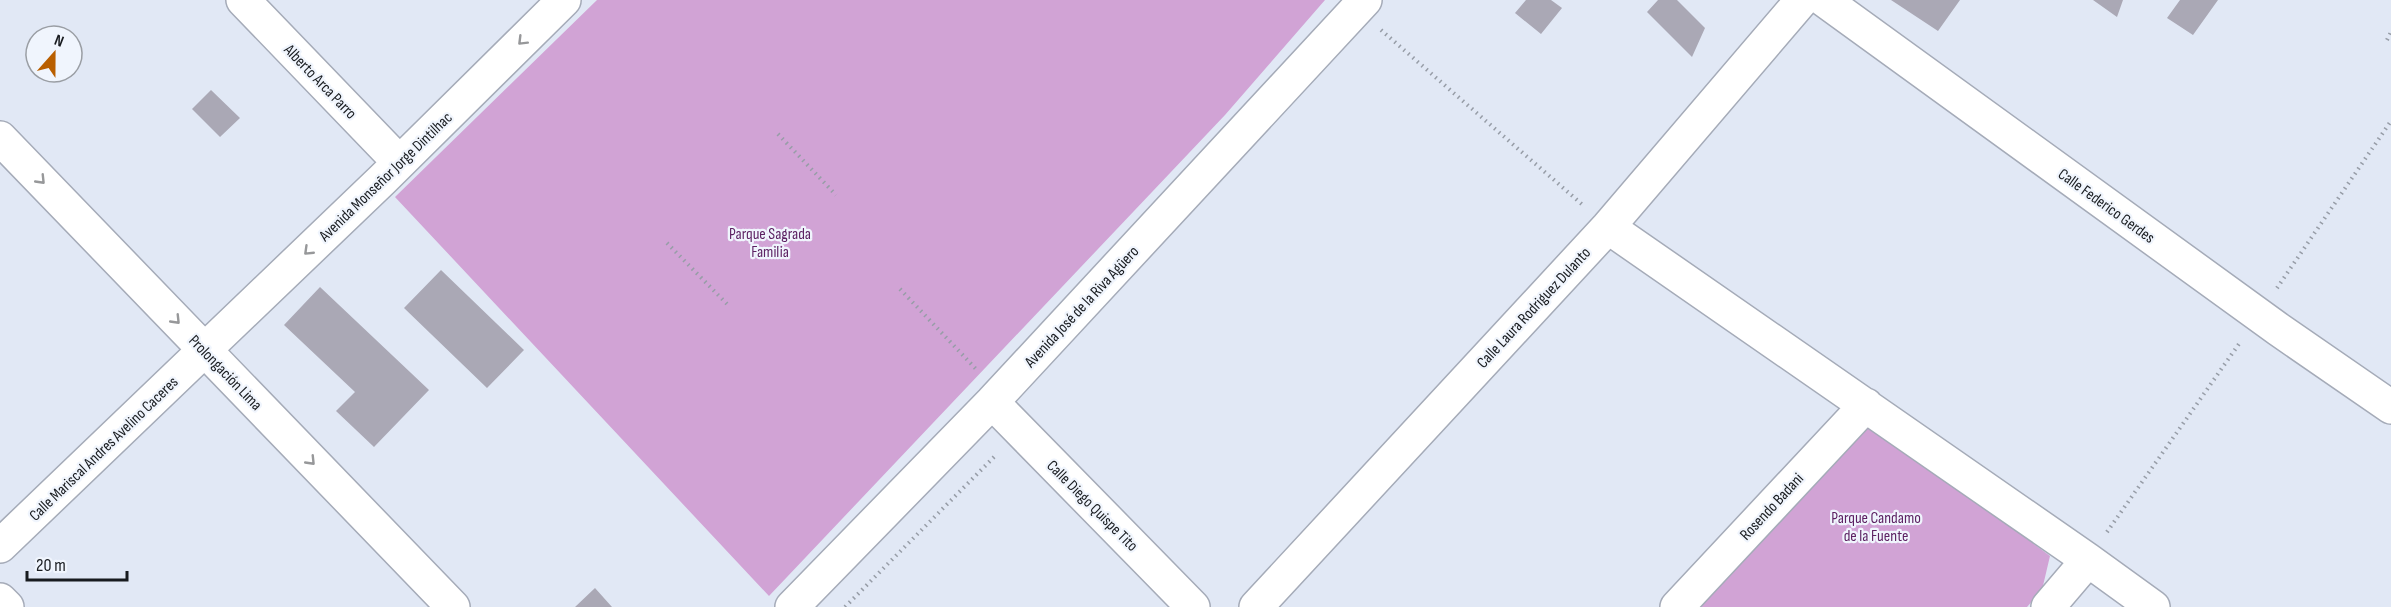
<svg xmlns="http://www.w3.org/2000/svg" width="2391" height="607" font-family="'Sofia Sans Condensed',sans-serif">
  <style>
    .green { fill: #d1a3d5 }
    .building { fill: #aaa8b5 }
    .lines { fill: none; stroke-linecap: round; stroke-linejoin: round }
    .minor-casing { stroke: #a5abb8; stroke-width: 36 }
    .tertiary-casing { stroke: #a5abb8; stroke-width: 36 }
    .path { stroke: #979da7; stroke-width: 4; stroke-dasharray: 1.5 4.5; stroke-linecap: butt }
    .minor { stroke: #fff; stroke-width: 33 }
    .tertiary { stroke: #fff; stroke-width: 33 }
    .oneway { stroke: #97989a }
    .labels { text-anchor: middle; stroke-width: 4.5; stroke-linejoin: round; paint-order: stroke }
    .street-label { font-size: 16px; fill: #181b1f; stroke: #f0f5fd }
    .park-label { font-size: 16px; fill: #5d2263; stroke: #f0f5fd }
  </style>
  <rect width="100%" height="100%" fill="#e1e8f5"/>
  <path class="green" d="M 597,0 L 1325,0 L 1225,115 L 769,596 L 395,197 Z
    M 1877,427 L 2050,556 L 2042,590 L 2027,607 L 1692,607 L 1855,431 Z"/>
  <path class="building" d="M 1526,0 L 1551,0 L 1562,8 L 1541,34 L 1515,13 Z
    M 1658,0 L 1677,0 L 1705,28 L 1692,57 L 1647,12 Z
    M 1891,0 L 1960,0 L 1938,31 Z
    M 2093,0 L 2123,0 L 2117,17 Z
    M 2180,0 L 2218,0 L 2193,35 L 2167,18 Z
    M 211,90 L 240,118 L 220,137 L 192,109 Z
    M 441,270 L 524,350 L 487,388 L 404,308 Z
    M 320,287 L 429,390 L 374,447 L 336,411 L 355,392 L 284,325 Z
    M 595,588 L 612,607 L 575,607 Z"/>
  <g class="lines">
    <defs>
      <path id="minor" d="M 243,0 L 399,162
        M 1824,0 L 2278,329 L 2391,407
        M 1608,227 L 2088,560 L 2153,607
        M 992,402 L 1193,607
        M 0,546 L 383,179 L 564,0
        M 0,600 L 7,607
        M 792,607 L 992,402 L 1365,0
        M 1256,607 L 1608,227 L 1802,0
        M 1677,607 L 1866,405
        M 2048,607 L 2088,560"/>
      <path id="tertiary" d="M 0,138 L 453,607"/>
    </defs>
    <use href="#minor" class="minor-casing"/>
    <use href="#tertiary" class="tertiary-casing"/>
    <path class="path" d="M 1381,30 L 1584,206
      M 2387,40 L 2391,32
      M 778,134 L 836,195
      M 667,243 L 728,305
      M 2277,288 L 2391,121
      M 900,289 L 976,369
      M 2107,532 L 2241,341
      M 845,607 L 996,455"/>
    <use href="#minor" class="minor"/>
    <use href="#tertiary" class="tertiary"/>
  </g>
  <defs><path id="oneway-chevron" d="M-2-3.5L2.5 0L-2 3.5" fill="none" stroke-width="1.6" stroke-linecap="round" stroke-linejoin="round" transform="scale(1.5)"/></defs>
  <g class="oneway">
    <use href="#oneway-chevron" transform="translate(522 41) rotate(135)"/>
    <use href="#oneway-chevron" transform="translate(41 180) rotate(46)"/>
    <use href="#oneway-chevron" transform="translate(308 251) rotate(136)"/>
    <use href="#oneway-chevron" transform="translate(176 320) rotate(46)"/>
    <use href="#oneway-chevron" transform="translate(311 461) rotate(46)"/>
  </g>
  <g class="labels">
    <g class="street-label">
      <text transform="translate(321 81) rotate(46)" y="6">Alberto Arca Parro</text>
      <text transform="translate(385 176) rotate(-44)" y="6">Avenida Monseñor Jorge Dintilhac</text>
      <text transform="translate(2107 205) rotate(36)" y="6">Calle Federico Gerdes</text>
      <text transform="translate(1081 306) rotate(-47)" y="6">Avenida José de la Riva Agüero</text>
      <text transform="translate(1533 307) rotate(-47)" y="6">Calle Laura Rodriguez Dulanto</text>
      <text transform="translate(226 372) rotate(46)" y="6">Prolongación Lima</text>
      <text transform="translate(103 448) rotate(-44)" y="6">Calle Mariscal Andres Avelino Caceres</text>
      <text transform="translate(1093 505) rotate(45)" y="6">Calle Diego Quispe Tito</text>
      <text transform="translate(1771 506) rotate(-47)" y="6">Rosendo Badani</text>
    </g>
    <g class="park-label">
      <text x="770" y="239">Parque Sagrada<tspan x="770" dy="18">Familia</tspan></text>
      <text x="1876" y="523">Parque Candamo<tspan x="1876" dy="18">de la Fuente</tspan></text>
    </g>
  </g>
  <g transform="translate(54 54) rotate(21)"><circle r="28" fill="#f0f5fd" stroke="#9a9ea4" stroke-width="1.5"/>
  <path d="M0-4.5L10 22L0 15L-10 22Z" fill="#b95f00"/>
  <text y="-9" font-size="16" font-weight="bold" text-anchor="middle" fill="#181b1f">N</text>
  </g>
  <path d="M27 571v9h100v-9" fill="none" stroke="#181b1f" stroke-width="3"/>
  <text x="36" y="571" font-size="18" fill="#181b1f" stroke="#f0f5fd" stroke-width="4.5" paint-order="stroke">20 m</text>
</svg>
